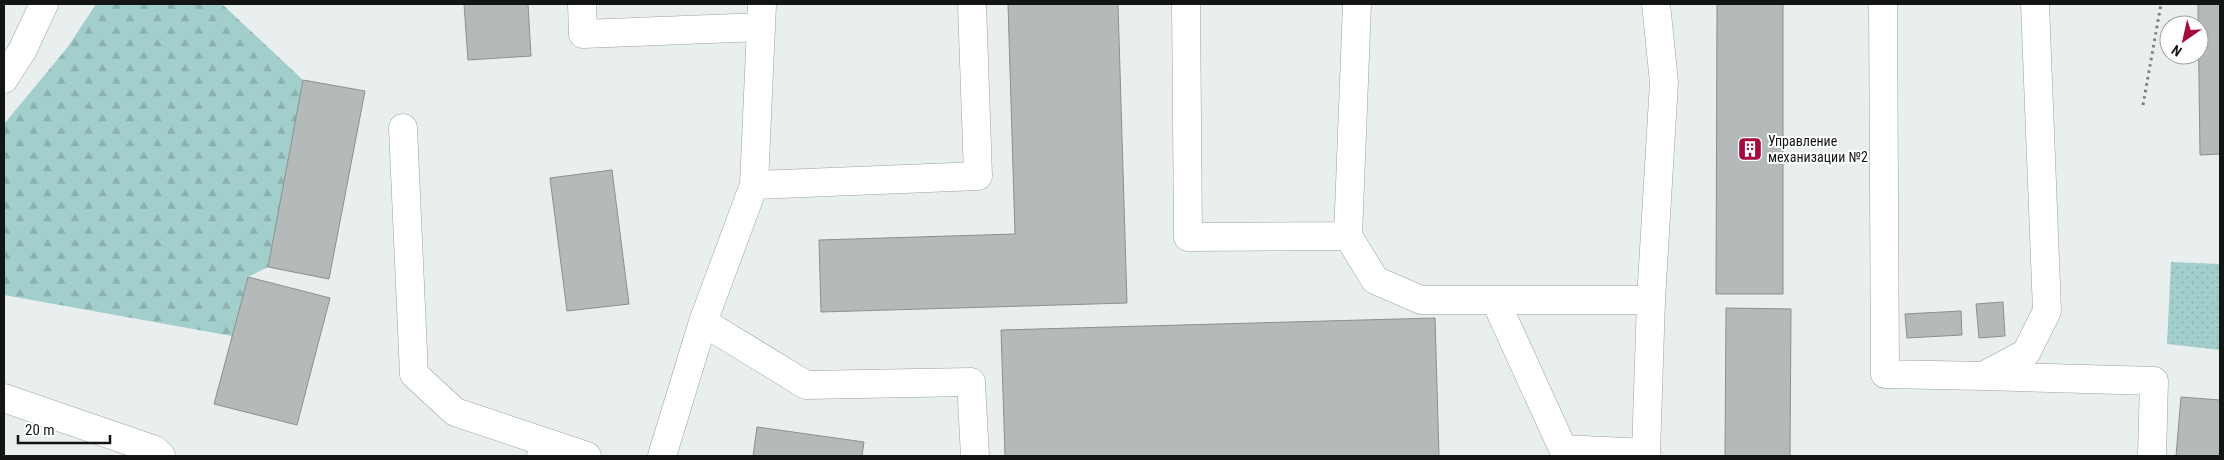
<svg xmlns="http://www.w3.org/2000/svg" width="2224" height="460" font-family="'Roboto Condensed',sans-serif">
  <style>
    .grass { fill: url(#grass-dots) }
    .forest { fill: url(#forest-firs) }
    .building { fill: #b4bab9; stroke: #8a908f }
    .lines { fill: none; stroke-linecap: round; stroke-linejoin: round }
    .minor-casing { stroke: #9ba1a0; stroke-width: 29 }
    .path { stroke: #7a7e7e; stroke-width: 3; stroke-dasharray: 2.5 4; stroke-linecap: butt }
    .minor { stroke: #fff; stroke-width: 28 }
    .labels { text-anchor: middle; stroke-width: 4; stroke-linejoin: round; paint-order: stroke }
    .poi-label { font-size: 14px; fill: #131515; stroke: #fff; text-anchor: start }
  </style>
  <defs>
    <pattern id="grass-dots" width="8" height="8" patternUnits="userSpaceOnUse" patternTransform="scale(1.25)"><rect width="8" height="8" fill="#a2cfcc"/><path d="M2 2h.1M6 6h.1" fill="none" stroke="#8bb1ae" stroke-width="1.8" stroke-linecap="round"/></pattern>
    <pattern id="forest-firs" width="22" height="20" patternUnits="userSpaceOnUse" patternTransform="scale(1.25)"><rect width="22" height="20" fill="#a2cfcc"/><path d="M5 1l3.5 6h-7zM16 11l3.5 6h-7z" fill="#8bb1ae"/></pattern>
  </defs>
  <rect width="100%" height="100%" fill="#e9efef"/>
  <path class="grass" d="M 2171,262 L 2220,264 L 2220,350 L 2167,344 Z"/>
  <path class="forest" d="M 96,4 L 222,4 L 303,80 L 268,267 L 248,277 L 232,336 L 4,295 L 4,124 L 67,48 Z"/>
  <path class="building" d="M 464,4 L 528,4 L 531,56 L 468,60 Z
    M 1008,4 L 1118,4 L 1127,303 L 821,312 L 819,240 L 1015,234 Z
    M 1717,4 L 1783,4 L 1783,294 L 1716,294 Z
    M 2198,4 L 2220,4 L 2220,154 L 2200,155 Z
    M 303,80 L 365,91 L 329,279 L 268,267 Z
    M 612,170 L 629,304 L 567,311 L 550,178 Z
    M 248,277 L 330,298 L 297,425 L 214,404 Z
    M 2003,302 L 2005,336 L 1979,338 L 1976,304 Z
    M 1726,308 L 1791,309 L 1790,456 L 1725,456 Z
    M 1961,311 L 1962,335 L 1907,338 L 1905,314 Z
    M 1435,318 L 1439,456 L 1005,456 L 1001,330 Z
    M 2181,397 L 2220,400 L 2220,456 L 2176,456 Z
    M 757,427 L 864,442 L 862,456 L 753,456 Z"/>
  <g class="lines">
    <defs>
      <path id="minor" d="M 582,4 L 583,34 L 761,27
        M 1186,4 L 1188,237 L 1348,236 L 1357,4
        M 1883,4 L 1885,374 L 1983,376 L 2026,353 L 2047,311 L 2035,4
        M 4,79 L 22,51 L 44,4
        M 403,128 L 414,374 L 455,412 L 545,442 L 541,456
        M 754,185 L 978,176 L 972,4
        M 1348,236 L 1375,280 L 1421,300 L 1651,300 L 1664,82 L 1656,4
        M 1495,300 L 1563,449 L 1646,453 L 1651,300
        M 703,322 L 806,385 L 971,382 L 975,456
        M 1985,376 L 2154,381 L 2152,456
        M 4,398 L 155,450 L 161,456
        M 545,442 L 587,456
        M 662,456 L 703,322 L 754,185 L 762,4"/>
    </defs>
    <use href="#minor" class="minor-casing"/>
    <path class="path" d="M 2143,105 L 2161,4"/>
    <use href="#minor" class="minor"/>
  </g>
  <defs>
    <symbol id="building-square" viewBox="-11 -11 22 22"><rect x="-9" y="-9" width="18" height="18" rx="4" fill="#a40a41" stroke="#fff"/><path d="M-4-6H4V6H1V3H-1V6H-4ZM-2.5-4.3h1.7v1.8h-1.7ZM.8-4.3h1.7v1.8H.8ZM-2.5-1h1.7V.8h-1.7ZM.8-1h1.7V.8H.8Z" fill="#fff"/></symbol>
  </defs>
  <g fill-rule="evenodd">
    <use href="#building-square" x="1736" y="135" width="28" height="28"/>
  </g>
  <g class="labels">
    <g class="poi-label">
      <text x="1768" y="146">Управление<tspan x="1768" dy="16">механизации №2</tspan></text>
    </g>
  </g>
  <rect width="2224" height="460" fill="none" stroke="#131515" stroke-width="10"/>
  <g transform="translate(2184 40) rotate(214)"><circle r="24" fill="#ffffff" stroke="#a1a1a1"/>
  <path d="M0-4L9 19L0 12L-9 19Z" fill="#a40a41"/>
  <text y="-8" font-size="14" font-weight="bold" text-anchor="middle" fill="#131515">N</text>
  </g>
  <path d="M18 435v8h92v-8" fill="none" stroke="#131515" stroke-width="2.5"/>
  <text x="25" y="435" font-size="15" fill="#131515" stroke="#ffffff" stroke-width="4" paint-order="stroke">20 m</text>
</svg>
